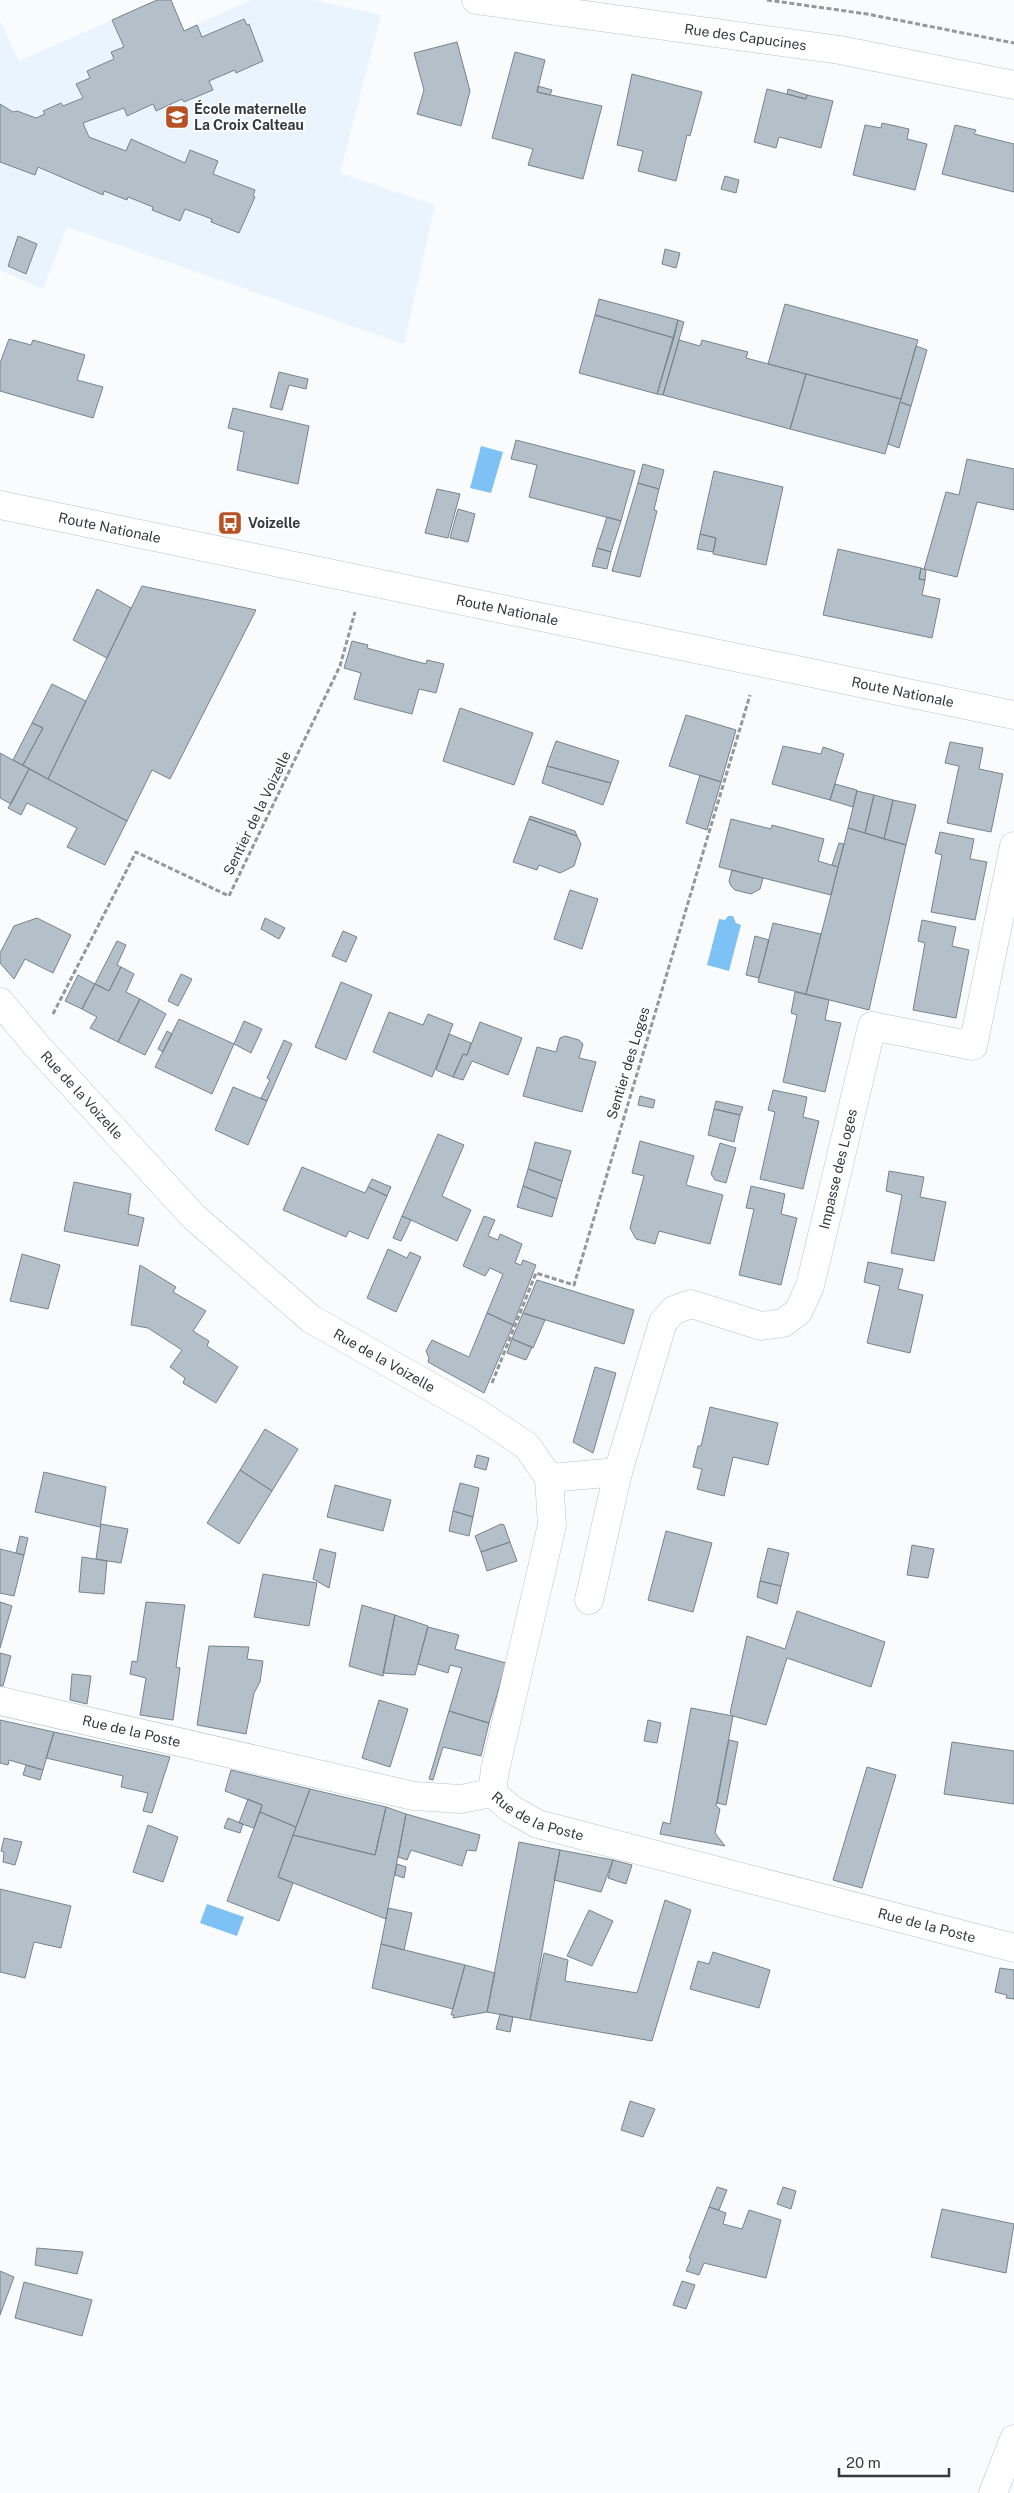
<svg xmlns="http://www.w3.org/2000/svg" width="1014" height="2493" font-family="'Public Sans',sans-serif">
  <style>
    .built { fill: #e9f4fe }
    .water { fill: #7ec2f5 }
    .building { fill: #b3c0ca; stroke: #77838d }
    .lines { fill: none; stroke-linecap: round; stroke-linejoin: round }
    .street-casing { stroke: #b7c3ce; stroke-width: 29 }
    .primary-casing { stroke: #b7c3ce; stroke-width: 29 }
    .path { stroke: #94989b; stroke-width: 3; stroke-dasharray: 5 2.5; stroke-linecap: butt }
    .street { stroke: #fff; stroke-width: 28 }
    .primary { stroke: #fff; stroke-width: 28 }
    .labels { text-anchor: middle; stroke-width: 4; stroke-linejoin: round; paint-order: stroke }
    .street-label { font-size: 14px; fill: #353a3e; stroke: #fff }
    .poi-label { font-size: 14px; font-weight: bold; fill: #353a3e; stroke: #fff; text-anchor: start }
  </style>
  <rect width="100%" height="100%" fill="#f9fbfd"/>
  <path class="built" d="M 157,0 L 171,0 L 184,30 L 251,0 L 312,0 L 381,15 L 340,173 L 435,205 L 404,344 L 67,227 L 43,289 L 0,270 L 0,21 L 19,61 Z"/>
  <path class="water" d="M 481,446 L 503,452 L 491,493 L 470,488 Z
    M 728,916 L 733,916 L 736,923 L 741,925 L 729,971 L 707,965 L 719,919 L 725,920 Z
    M 207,1904 L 244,1917 L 237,1936 L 200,1923 Z"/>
  <path class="building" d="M 157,0 L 171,0 L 184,31 L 197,25 L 202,37 L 244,19 L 247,25 L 249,24 L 263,61 L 236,73 L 235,70 L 209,81 L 213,90 L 184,102 L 182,99 L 156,111 L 153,104 L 127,116 L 124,108 L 83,123 L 89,137 L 126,151 L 131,139 L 185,163 L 190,150 L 218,161 L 213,174 L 255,190 L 253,196 L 255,197 L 239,233 L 211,222 L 212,219 L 185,209 L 180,221 L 152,210 L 153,207 L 128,197 L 127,200 L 104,191 L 103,195 L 38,167 L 35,175 L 0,162 L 0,104 L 13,112 L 17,111 L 36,118 L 45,114 L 43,111 L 61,103 L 63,106 L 83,98 L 76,84 L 90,78 L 87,71 L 114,59 L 111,52 L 124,47 L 112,20 Z
    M 457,42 L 470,91 L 461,126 L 417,114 L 424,90 L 414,53 Z
    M 515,52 L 545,60 L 537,92 L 602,106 L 583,179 L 528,165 L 533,149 L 492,138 Z
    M 632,74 L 702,92 L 690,136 L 687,135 L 676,181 L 638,171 L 643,151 L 617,145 Z
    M 538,86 L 552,90 L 550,95 L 537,92 Z
    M 767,89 L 806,99 L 807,95 L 833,101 L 821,148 L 779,137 L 776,148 L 754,142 Z
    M 788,89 L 807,95 L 806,99 L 787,94 Z
    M 882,123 L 909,129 L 907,139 L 927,144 L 915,190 L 853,175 L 865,125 L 881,128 Z
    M 955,125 L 976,130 L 974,134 L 1014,144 L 1014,192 L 942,174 Z
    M 725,176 L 739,180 L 736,193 L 721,189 Z
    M 18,236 L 37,244 L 26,274 L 8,266 Z
    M 665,249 L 680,253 L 676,268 L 662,264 Z
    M 599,299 L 678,320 L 674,338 L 595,315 Z
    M 785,304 L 918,340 L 901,399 L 768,364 Z
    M 595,315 L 674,338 L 657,394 L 579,373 Z
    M 678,320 L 684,322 L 663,395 L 657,394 Z
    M 9,339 L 31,345 L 33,340 L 85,355 L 77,380 L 103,387 L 93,418 L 0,391 L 0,363 Z
    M 679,340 L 700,346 L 702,340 L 748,352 L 746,358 L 806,374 L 790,429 L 663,395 Z
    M 916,346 L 927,350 L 911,406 L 900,402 Z
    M 279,372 L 308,379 L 306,389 L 289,385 L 282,410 L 270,407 Z
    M 806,374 L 901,399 L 885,454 L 790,429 Z
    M 900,402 L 911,406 L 899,448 L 888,444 Z
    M 233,408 L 309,426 L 298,484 L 237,470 L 244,432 L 228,428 Z
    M 516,440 L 635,471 L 621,521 L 529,497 L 537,465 L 511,459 Z
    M 967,459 L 1014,469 L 1014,510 L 977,502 L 957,577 L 924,569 L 946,492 L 959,495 Z
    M 643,464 L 664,470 L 659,489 L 638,483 Z
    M 714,471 L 783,487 L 766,565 L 713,554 L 716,538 L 700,534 Z
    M 638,483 L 659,489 L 654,510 L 657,511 L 640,577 L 612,571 Z
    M 437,489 L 460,494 L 448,538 L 425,533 Z
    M 458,509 L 475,514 L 468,542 L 450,538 Z
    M 607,517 L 621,521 L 611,552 L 597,548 Z
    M 700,534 L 716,538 L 713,552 L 697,549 Z
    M 597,548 L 611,552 L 607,569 L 592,566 Z
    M 838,549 L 921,568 L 919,579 L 925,580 L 922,595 L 940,599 L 932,638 L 823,615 Z
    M 921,568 L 926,570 L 925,580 L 919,579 Z
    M 142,586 L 256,610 L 170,779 L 152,770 L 127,821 L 48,779 Z
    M 97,589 L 131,608 L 107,658 L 73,640 Z
    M 352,641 L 368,645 L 367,648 L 403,658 L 426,664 L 427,660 L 444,664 L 436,693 L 419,689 L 412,714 L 354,699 L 361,673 L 344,668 Z
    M 52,684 L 86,701 L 48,779 L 23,765 L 43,728 L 32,723 Z
    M 460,708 L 533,733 L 514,785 L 443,761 Z
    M 686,715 L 736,730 L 721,782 L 669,766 Z
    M 32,723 L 43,728 L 23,765 L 13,760 Z
    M 556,741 L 619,761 L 611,783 L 547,766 Z
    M 950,742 L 983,748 L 979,769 L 1003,774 L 991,832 L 947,823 L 959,766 L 945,763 Z
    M 783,746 L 821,754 L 823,747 L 844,754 L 830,800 L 772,784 Z
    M 0,753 L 29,769 L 11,804 L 0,798 Z
    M 547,766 L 611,783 L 603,805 L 542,783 Z
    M 29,769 L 127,821 L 105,865 L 67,847 L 77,828 L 27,803 L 21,815 L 8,808 Z
    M 700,775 L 721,782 L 707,830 L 686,823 Z
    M 835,784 L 857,790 L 853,807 L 830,800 Z
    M 857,791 L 874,795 L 865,833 L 848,828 Z
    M 874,795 L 893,800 L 884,839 L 865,833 Z
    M 893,800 L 916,805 L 906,845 L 884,839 Z
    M 530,816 L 575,831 L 577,836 L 529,819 Z
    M 529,819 L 577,836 L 581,844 L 574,866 L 560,873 L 539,865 L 537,870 L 513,862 Z
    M 731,819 L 771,829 L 772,825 L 824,839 L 818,861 L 838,867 L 831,895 L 719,867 Z
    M 848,828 L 906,845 L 869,1010 L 806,994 Z
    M 940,832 L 974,839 L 970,859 L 987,862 L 975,920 L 931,912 L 942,855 L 935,853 Z
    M 839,843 L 844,844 L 838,867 L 832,865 Z
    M 732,870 L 763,878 L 760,889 L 751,894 L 735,890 L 731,886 L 729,881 Z
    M 570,890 L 598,899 L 582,949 L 554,939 Z
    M 37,918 L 71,935 L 53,973 L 25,959 L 14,979 L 0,963 L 0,953 L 14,926 Z
    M 265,918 L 285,928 L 279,939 L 261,929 Z
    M 922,920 L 956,927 L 952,946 L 969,950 L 956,1018 L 913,1010 L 925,943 L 918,941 Z
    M 773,923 L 821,934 L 806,994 L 758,982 Z
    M 343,931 L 357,937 L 346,962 L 332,956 Z
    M 755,936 L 769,940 L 759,978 L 746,975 Z
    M 117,941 L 126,945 L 117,965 L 121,967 L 109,991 L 95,984 Z
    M 121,967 L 134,974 L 126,992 L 140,999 L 118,1042 L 90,1028 L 97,1017 L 82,1009 L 95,984 L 109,991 Z
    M 181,974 L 192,979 L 178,1006 L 168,1001 Z
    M 78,975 L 95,984 L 82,1009 L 65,1001 Z
    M 341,982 L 372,995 L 346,1060 L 315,1047 Z
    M 795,992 L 829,1000 L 825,1020 L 841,1023 L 825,1092 L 783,1082 L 797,1015 L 791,1013 Z
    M 140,999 L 166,1014 L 145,1055 L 118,1042 Z
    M 389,1012 L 423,1025 L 428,1014 L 453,1024 L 432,1077 L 373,1052 Z
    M 179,1019 L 234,1044 L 212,1094 L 155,1067 Z
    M 244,1021 L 262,1029 L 251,1053 L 234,1044 Z
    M 480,1022 L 522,1038 L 508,1075 L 472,1061 L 463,1080 L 453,1077 L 463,1054 L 467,1055 Z
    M 167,1031 L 172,1034 L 163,1052 L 158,1049 Z
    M 449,1034 L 471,1043 L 467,1055 L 463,1054 L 453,1077 L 436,1070 Z
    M 565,1036 L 579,1040 L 583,1044 L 579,1058 L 596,1062 L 582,1112 L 523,1096 L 537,1047 L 556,1052 L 560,1038 Z
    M 284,1040 L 292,1044 L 267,1101 L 261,1098 L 270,1080 L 267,1078 Z
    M 233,1087 L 267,1101 L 248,1145 L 215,1130 Z
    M 773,1090 L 807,1097 L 803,1117 L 819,1121 L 803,1189 L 760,1179 L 775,1112 L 768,1110 Z
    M 640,1096 L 655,1100 L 653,1108 L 638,1105 Z
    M 716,1101 L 743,1107 L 740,1115 L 714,1109 Z
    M 714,1109 L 740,1115 L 734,1142 L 708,1135 Z
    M 438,1134 L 464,1145 L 442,1196 L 471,1210 L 457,1241 L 402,1216 Z
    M 640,1141 L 694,1156 L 686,1185 L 723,1195 L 710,1244 L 659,1231 L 655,1244 L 636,1239 L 630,1228 L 644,1176 L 632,1173 Z
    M 535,1142 L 571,1151 L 562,1181 L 528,1169 Z
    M 720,1143 L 736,1148 L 726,1183 L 715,1180 L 711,1174 Z
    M 302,1167 L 365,1193 L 368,1187 L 387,1196 L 368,1239 L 349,1231 L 346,1237 L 283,1210 Z
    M 528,1169 L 562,1181 L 557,1199 L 523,1186 Z
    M 889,1171 L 924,1177 L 920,1197 L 946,1202 L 934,1261 L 891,1253 L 902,1195 L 886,1191 Z
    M 372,1179 L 391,1187 L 387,1196 L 368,1187 Z
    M 74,1182 L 131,1194 L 128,1214 L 144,1218 L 138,1246 L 64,1231 Z
    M 523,1186 L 557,1199 L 552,1217 L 517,1207 Z
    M 751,1186 L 785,1194 L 781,1214 L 797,1218 L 781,1285 L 739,1275 L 754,1209 L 746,1208 Z
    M 402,1216 L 411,1220 L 401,1241 L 393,1238 Z
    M 484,1216 L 495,1220 L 488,1236 L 498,1240 L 500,1234 L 522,1244 L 515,1263 L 521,1265 L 523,1260 L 536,1265 L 513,1325 L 487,1313 L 503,1274 L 490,1268 L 485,1276 L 463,1266 Z
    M 388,1249 L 407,1258 L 410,1252 L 421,1257 L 396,1312 L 367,1298 Z
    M 22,1254 L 60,1265 L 48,1309 L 10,1301 Z
    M 868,1262 L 903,1269 L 898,1289 L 923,1295 L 910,1353 L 867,1343 L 880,1286 L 864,1282 Z
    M 140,1265 L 176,1287 L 173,1292 L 206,1311 L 193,1331 L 209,1341 L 207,1346 L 238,1367 L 216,1403 L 183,1383 L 185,1378 L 170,1367 L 182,1350 L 148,1328 L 131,1325 Z
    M 537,1280 L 634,1310 L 624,1344 L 523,1313 Z
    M 487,1313 L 513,1325 L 484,1393 L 428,1362 L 429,1358 L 426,1351 L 432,1340 L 469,1357 Z
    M 523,1313 L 545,1320 L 533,1348 L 512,1339 Z
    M 512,1339 L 532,1347 L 526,1360 L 507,1353 Z
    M 595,1367 L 616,1373 L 593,1453 L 573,1442 Z
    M 710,1407 L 778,1423 L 768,1465 L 733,1457 L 724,1496 L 697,1489 L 702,1469 L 693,1467 L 698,1446 L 701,1446 Z
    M 265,1429 L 298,1449 L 272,1491 L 240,1470 Z
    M 477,1455 L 489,1458 L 486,1470 L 474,1467 Z
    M 240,1470 L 272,1491 L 239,1544 L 207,1523 Z
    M 44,1472 L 106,1487 L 100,1527 L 35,1512 Z
    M 460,1483 L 479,1488 L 473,1517 L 453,1511 Z
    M 335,1485 L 391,1500 L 383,1531 L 327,1517 Z
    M 453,1511 L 473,1517 L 469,1536 L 449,1531 Z
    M 101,1524 L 128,1529 L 121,1563 L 96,1559 Z
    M 501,1524 L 504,1525 L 510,1542 L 481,1552 L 475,1536 Z
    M 666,1531 L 712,1543 L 693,1612 L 648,1600 Z
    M 20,1536 L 28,1538 L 24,1555 L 16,1553 Z
    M 510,1542 L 517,1561 L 487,1571 L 481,1552 Z
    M 912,1545 L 934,1549 L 928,1578 L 907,1575 Z
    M 768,1548 L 789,1553 L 781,1586 L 760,1581 Z
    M 0,1549 L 24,1555 L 14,1596 L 0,1593 Z
    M 320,1549 L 336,1553 L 329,1588 L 313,1579 Z
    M 82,1557 L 107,1561 L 104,1594 L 79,1592 Z
    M 263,1574 L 317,1583 L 309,1626 L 254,1617 Z
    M 760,1581 L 781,1586 L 777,1604 L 757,1597 Z
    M 0,1602 L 12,1606 L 0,1648 Z
    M 146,1602 L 185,1605 L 176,1667 L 180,1668 L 173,1720 L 140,1715 L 146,1678 L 130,1674 L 132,1661 L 137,1662 Z
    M 362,1605 L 395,1615 L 383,1676 L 349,1666 Z
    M 797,1611 L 885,1642 L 871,1687 L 787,1658 L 766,1725 L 733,1716 L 730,1713 L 747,1636 L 785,1649 Z
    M 395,1615 L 428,1626 L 415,1675 L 383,1673 Z
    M 428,1627 L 459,1635 L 455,1649 L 506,1663 L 489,1723 L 449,1711 L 462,1668 L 450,1665 L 448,1673 L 418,1664 Z
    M 209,1646 L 249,1647 L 247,1659 L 263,1661 L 260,1682 L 254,1693 L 246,1734 L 197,1725 Z
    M 0,1653 L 11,1656 L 3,1686 L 0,1686 Z
    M 72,1674 L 91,1676 L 87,1704 L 70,1700 Z
    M 379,1700 L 408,1709 L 390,1767 L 362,1758 Z
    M 691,1708 L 733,1716 L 716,1806 L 720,1809 L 715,1833 L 725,1846 L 660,1834 L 663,1822 L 670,1824 Z
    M 449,1711 L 489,1723 L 481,1756 L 443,1747 L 433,1780 L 429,1779 Z
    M 0,1720 L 54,1732 L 43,1770 L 9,1760 L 8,1765 L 0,1763 Z
    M 648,1720 L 661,1723 L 657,1743 L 644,1741 Z
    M 54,1732 L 170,1757 L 152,1813 L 143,1811 L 148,1793 L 121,1787 L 123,1776 L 46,1758 Z
    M 729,1740 L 738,1742 L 726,1805 L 717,1803 Z
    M 952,1742 L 1014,1751 L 1014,1804 L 944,1794 Z
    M 26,1765 L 43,1770 L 40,1780 L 23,1775 Z
    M 867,1767 L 896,1775 L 862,1888 L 833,1880 Z
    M 231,1770 L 310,1789 L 296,1827 L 260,1812 L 262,1805 L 225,1791 Z
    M 310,1789 L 386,1807 L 375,1855 L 293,1835 Z
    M 248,1799 L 262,1805 L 254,1828 L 239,1823 Z
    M 386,1807 L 406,1814 L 386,1919 L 278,1877 L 293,1835 L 375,1855 Z
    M 260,1812 L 296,1827 L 278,1877 L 293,1883 L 279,1921 L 227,1901 Z
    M 406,1814 L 480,1835 L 476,1851 L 467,1850 L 462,1866 L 411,1850 L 407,1860 L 398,1857 Z
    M 228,1818 L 243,1824 L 240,1833 L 224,1828 Z
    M 148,1825 L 178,1837 L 163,1882 L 133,1872 Z
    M 4,1838 L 22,1842 L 15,1865 L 3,1862 L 4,1852 L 1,1851 Z
    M 519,1842 L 560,1850 L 530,2020 L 487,2012 Z
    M 560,1850 L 613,1860 L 601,1892 L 554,1880 Z
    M 613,1860 L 632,1865 L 626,1884 L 608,1878 Z
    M 397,1864 L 406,1867 L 404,1878 L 395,1875 Z
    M 0,1889 L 71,1906 L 61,1948 L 34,1942 L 25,1978 L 0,1972 Z
    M 665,1900 L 691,1910 L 652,2041 L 530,2020 L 544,1953 L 568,1960 L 565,1981 L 637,1993 Z
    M 388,1908 L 412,1913 L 404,1950 L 381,1944 Z
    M 589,1910 L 613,1921 L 592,1966 L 567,1956 Z
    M 381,1944 L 465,1965 L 453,2009 L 372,1988 Z
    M 713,1952 L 770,1970 L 759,2008 L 690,1989 L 698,1961 L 709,1964 Z
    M 465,1965 L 495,1973 L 487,2012 L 453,2018 L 454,2015 L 451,2015 Z
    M 1000,1968 L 1014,1970 L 1014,1999 L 1006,1998 L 1007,1995 L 995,1992 Z
    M 500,2014 L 513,2017 L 510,2032 L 496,2029 Z
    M 630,2101 L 655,2109 L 643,2137 L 621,2130 Z
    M 717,2187 L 727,2190 L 719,2210 L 709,2207 Z
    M 783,2187 L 796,2191 L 791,2209 L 777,2204 Z
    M 709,2207 L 726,2213 L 723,2224 L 742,2229 L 749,2210 L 781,2220 L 766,2278 L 704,2263 L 699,2275 L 686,2271 L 691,2259 L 689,2258 Z
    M 942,2209 L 1014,2224 L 1006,2273 L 931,2257 Z
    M 37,2248 L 83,2252 L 77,2274 L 35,2265 Z
    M 0,2271 L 14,2277 L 0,2315 Z
    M 682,2281 L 695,2285 L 686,2309 L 673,2305 Z
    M 24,2282 L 92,2300 L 82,2336 L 15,2318 Z"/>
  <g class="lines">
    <defs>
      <g id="street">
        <path id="s1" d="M 476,0 L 840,50 L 1014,85"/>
        <path id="s2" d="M 0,1002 L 37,1046 L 194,1217 L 311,1319 L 479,1414 L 527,1446 L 549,1478 L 552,1525 L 495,1770 L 492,1793"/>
        <path id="s3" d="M 618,1472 L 663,1322 L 674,1310 L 691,1304 L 761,1326 L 783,1323 L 798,1312 L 810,1286 L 872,1026 L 973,1046 L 1014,846"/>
        <path d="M 549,1478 L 618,1472 L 589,1600"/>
        <path id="s4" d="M 0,1701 L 414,1796 L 461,1799 L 492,1793 L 511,1809 L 538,1824 L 1014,1948"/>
        <path d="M 993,2493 L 1014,2439"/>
      </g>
      <g id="primary">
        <path id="s5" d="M 0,505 L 1014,715"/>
      </g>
    </defs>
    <use href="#street" class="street-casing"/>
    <use href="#primary" class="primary-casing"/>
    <path class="path" d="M 767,0 L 867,14 L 1014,43
      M 53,1014 L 136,852 L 229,896 L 340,666 L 355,612
      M 492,1383 L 536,1273 L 574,1285 L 750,695"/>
    <use href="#street" class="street"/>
    <use href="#primary" class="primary"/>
  </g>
  <defs>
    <symbol id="school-square" viewBox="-11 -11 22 22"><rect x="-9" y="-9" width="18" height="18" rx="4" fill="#b75224" stroke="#fff"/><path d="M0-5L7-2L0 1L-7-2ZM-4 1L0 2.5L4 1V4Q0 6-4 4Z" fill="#fff"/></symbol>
    <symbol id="bus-square" viewBox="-11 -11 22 22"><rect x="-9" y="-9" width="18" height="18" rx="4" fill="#b75224" stroke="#fff"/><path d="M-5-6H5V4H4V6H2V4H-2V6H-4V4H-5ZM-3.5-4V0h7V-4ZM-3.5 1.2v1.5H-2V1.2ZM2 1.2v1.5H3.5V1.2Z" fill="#fff"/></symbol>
  </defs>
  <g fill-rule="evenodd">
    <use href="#school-square" x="163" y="103" width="28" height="28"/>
    <use href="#bus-square" x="216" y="509" width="28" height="28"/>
  </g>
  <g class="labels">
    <g class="street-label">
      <text dy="5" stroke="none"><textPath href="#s1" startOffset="272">Rue des Capucines</textPath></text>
      <text dy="5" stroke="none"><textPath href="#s5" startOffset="112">Route Nationale</textPath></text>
      <text dy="5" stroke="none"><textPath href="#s5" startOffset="518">Route Nationale</textPath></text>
      <text dy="5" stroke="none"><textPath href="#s5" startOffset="922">Route Nationale</textPath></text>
      <text transform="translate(257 813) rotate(-64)" y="5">Sentier de la Voizelle</text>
      <text transform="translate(628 1063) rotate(-73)" y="5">Sentier des Loges</text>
      <text dy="5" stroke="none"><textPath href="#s2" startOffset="124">Rue de la Voizelle</textPath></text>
      <text dy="5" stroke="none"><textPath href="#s3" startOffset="454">Impasse des Loges</textPath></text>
      <text dy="5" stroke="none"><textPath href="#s2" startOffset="529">Rue de la Voizelle</textPath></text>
      <text dy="5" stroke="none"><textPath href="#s4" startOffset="135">Rue de la Poste</textPath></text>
      <text dy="5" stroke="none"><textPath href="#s4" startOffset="556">Rue de la Poste</textPath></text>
      <text dy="5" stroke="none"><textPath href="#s4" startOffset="961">Rue de la Poste</textPath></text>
    </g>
    <g class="poi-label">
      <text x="194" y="114">École maternelle<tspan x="194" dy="16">La Croix Calteau</tspan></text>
      <text x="248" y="528">Voizelle</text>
    </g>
  </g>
  <path d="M839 2468v8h110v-8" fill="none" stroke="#353a3e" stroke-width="2.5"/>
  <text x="846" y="2468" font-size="15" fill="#353a3e" stroke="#ffffff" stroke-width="4" paint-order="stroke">20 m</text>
</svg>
